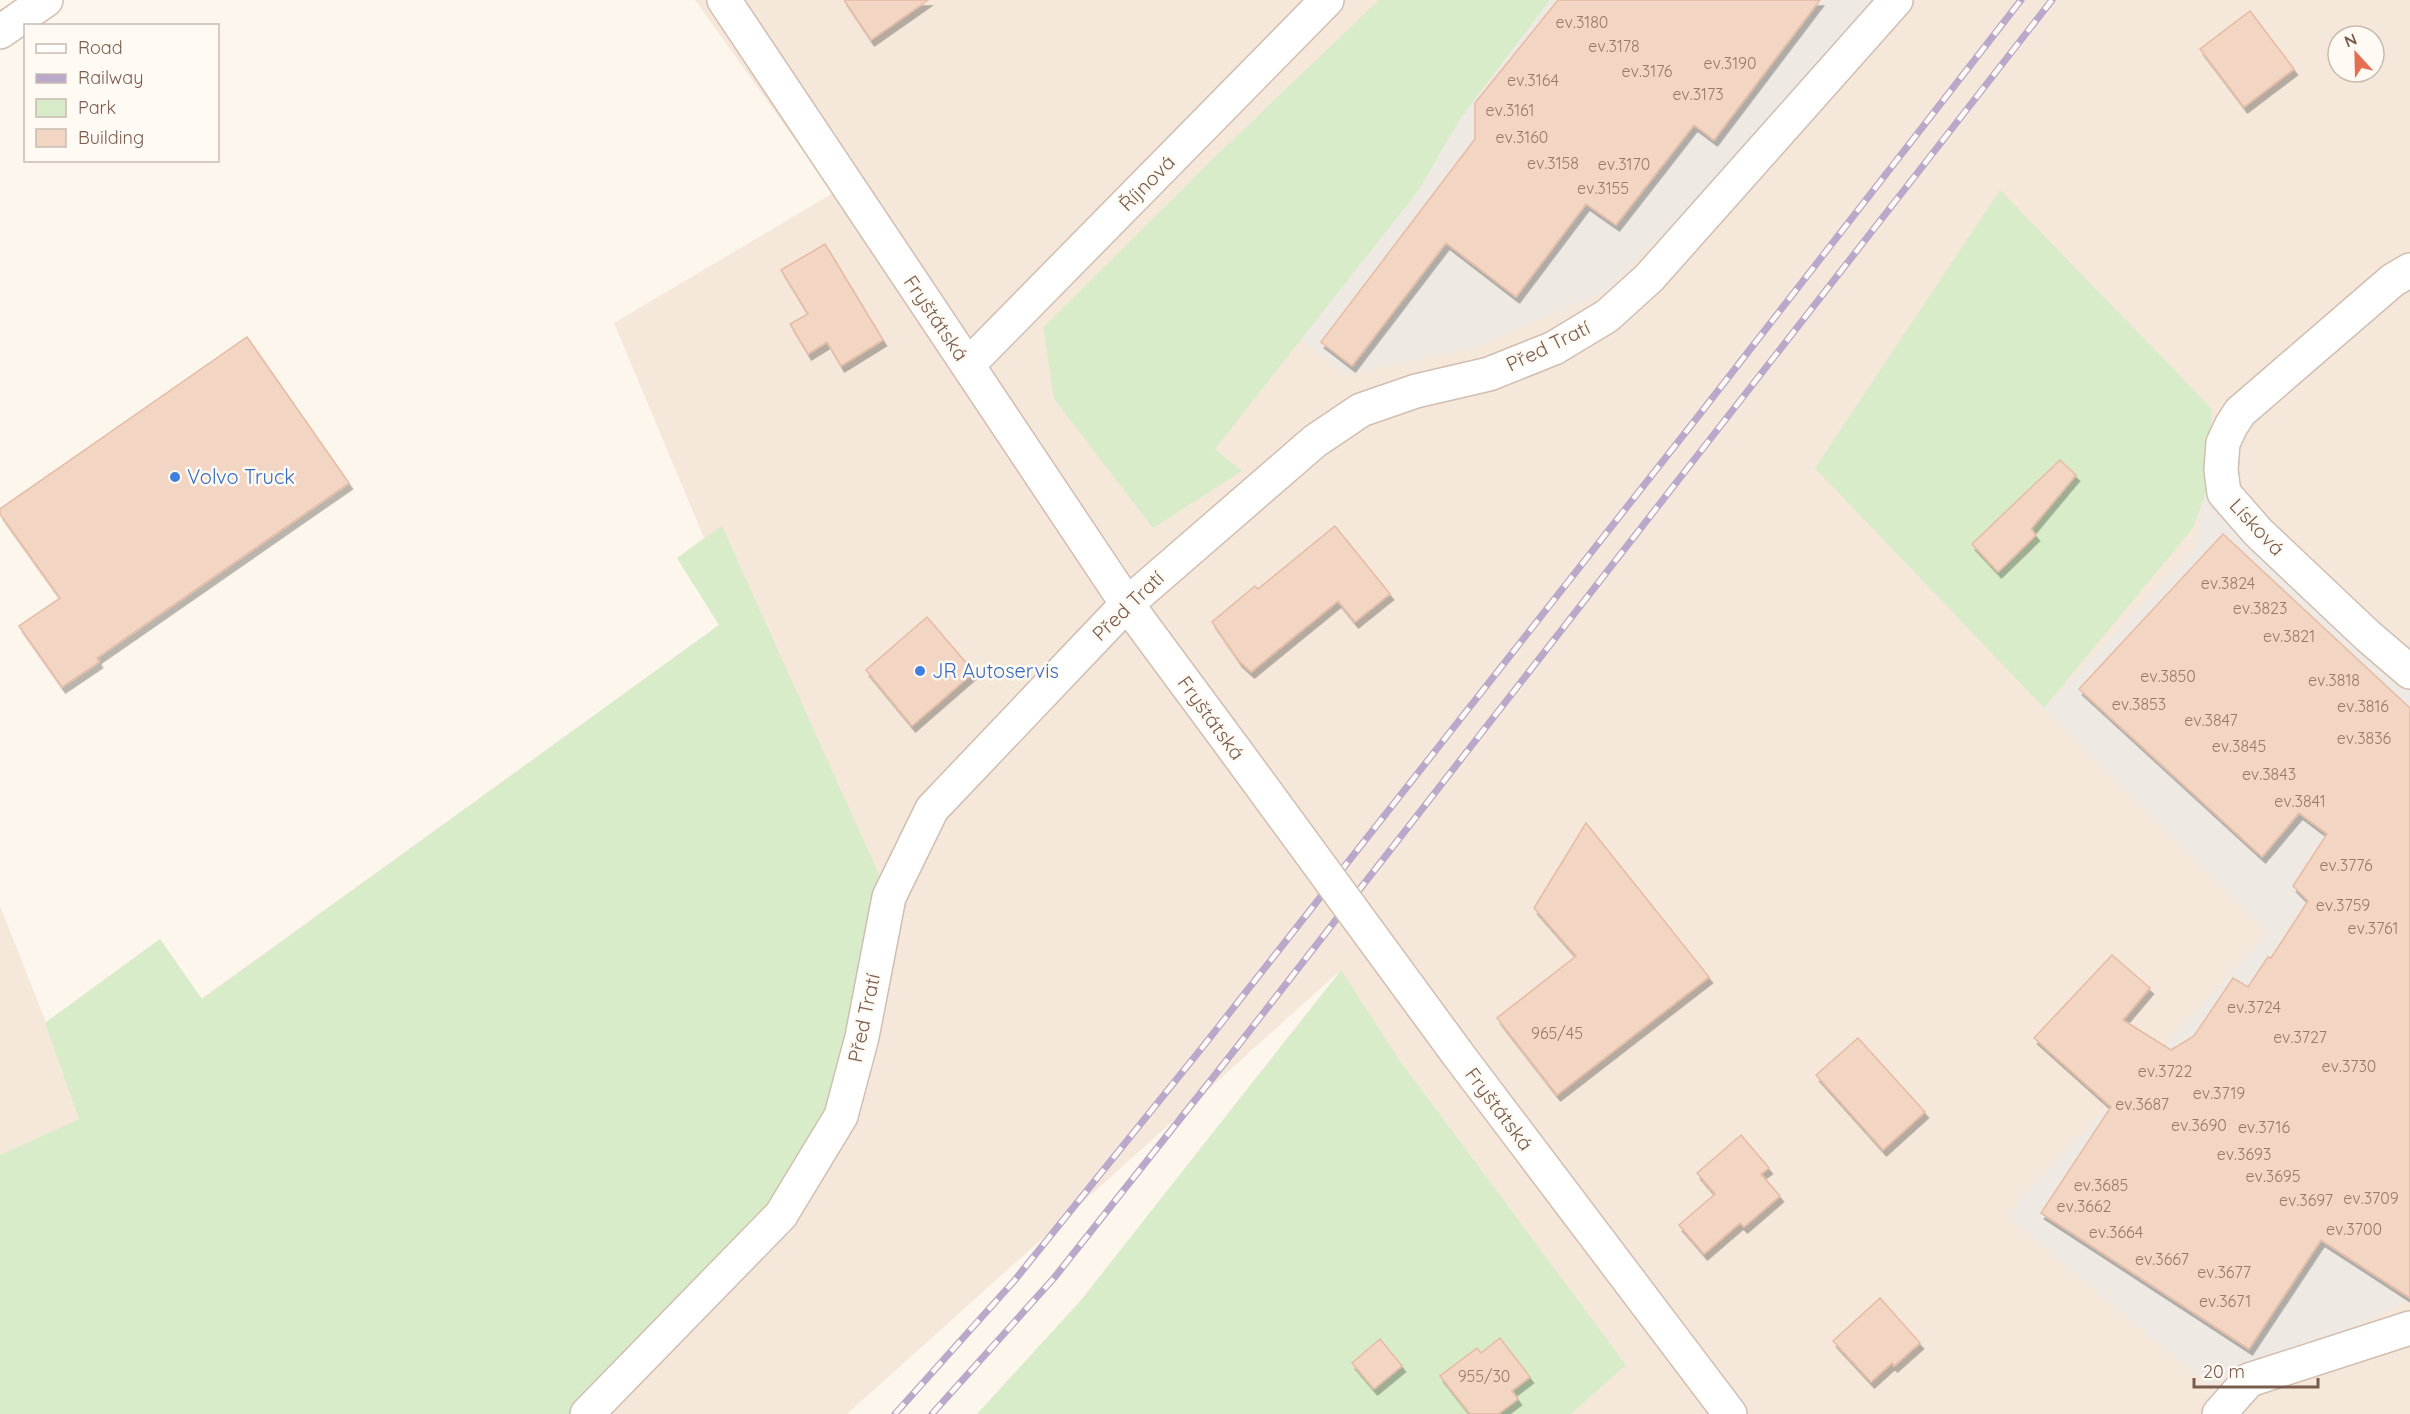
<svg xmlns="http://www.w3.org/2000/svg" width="2410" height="1414" font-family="Quicksand,sans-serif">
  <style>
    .residential { fill: #f5e8da; fill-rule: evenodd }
    .industrial { fill: #efe9e4 }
    .green { fill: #d8ecc9 }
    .building { fill: #f3d5c3; stroke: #e6bba3; stroke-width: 1.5; filter: url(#shadow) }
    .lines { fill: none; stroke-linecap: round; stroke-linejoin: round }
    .minor-casing { stroke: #d1beb0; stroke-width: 36 }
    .tertiary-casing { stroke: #d1beb0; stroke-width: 36 }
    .minor { stroke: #fff; stroke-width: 33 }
    .tertiary { stroke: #fff; stroke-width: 33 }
    .rail-casing { stroke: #b9a8c9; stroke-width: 7 }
    .rail { stroke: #fffaf3; stroke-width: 4.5; stroke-dasharray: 14; stroke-linecap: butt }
    .tertiary-bridge-casing { stroke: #d1beb0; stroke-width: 36; stroke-linecap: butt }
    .tertiary-bridge { stroke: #fff; stroke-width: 33 }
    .shop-dot { fill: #3f7fe0; stroke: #fffaf3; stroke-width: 2 }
    .labels { text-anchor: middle; stroke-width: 5; stroke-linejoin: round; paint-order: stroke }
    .number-label { font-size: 16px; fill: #987a6a }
    .street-label { font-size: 20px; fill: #7a5c4d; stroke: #fffaf3 }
    .shop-label { font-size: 20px; fill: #366cbe; stroke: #fffaf3; text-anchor: start }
  </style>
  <defs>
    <filter id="shadow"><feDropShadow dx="3.5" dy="6" stdDeviation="0" flood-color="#0004"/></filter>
  </defs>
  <rect width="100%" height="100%" fill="#fdf6ec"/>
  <path class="residential" d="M 695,0 L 2410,0 L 2410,1414 L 1571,1414 L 1625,1365 L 1398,1058 L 1340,971 L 847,1414 L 0,1414 L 0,906 L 46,1022 L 160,939 L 201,999 L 719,625 L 677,558 L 704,538 L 614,323 L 833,193 ZM 2338,36 L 2374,36 L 2374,72 L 2338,72 Z"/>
  <path class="industrial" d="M 1550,0 L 1873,0 L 1720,178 L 1605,292 L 1473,348 L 1345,375 L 1302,339 L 1418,191 L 1460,119 Z
    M 2206,492 L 2410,671 L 2410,1300 L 2353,1328 L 2209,1386 L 2006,1215 L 2268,933 L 2044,708 L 2195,548 Z"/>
  <path class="green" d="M 1379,0 L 1550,0 L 1460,119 L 1418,191 L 1215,449 L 1242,471 L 1153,528 L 1054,399 L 1043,328 L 1225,147 Z
    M 2000,190 L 2212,409 L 2206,492 L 2193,528 L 2044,708 L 1815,468 Z
    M 722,526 L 889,897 L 862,1037 L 781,1215 L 587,1414 L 0,1414 L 0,1155 L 79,1119 L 45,1023 L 160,939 L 202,999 L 719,625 L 677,558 Z
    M 1341,970 L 1398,1058 L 1626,1365 L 1571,1414 L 977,1414 L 1081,1300 Z"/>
  <path class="building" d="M 844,0 L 928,0 L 871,40 Z
    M 1558,0 L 1820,0 L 1714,140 L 1694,125 L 1616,225 L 1586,204 L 1516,297 L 1446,243 L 1352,366 L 1321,342 L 1475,139 L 1475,103 Z
    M 2250,11 L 2294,69 L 2244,107 L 2200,49 Z
    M 825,244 L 883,340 L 841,366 L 827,342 L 808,354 L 790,324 L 808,314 L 781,270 Z
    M 247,337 L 349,483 L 97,658 L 99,662 L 62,687 L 19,626 L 60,598 L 0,514 L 0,509 Z
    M 2060,460 L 2076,475 L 2031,529 L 2036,535 L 1998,572 L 1972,544 Z
    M 1335,526 L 1390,594 L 1355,622 L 1338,601 L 1251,672 L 1239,661 L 1212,622 L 1255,586 L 1258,589 Z
    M 2223,534 L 2410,708 L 2410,1298 L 2321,1240 L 2249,1349 L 2041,1213 L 2111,1107 L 2034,1038 L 2112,955 L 2150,988 L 2123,1020 L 2171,1050 L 2194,1036 L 2233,978 L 2248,987 L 2268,957 L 2271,958 L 2308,901 L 2293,886 L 2327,834 L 2299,813 L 2262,857 L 2079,689 Z
    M 927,617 L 974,672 L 912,726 L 866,670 Z
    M 1586,823 L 1709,977 L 1557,1095 L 1497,1018 L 1576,956 L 1534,908 Z
    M 1858,1038 L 1925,1112 L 1883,1150 L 1816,1075 Z
    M 1741,1135 L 1769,1168 L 1761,1174 L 1780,1196 L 1744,1227 L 1740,1223 L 1704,1254 L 1679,1225 L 1715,1194 L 1697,1173 Z
    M 1880,1298 L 1920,1343 L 1894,1366 L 1892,1363 L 1871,1382 L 1833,1341 Z
    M 1500,1338 L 1530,1377 L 1512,1391 L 1518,1399 L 1498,1414 L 1470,1414 L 1440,1376 L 1477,1348 L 1481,1353 Z
    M 1380,1339 L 1402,1366 L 1374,1389 L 1352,1363 Z"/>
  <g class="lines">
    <defs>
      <path id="minor" d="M 0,32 L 46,0
        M 2410,270 L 2393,280 L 2240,412 L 2231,426 L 2223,443 L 2221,470 L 2224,493 L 2258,532 L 2368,636 L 2410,672
        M 968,365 L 1327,0
        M 587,1414 L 781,1215 L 841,1116 L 862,1037 L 889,897 L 932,809 L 1127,604 L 1315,441 L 1361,410 L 1416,391 L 1489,374 L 1554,348 L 1607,316 L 1649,278 L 1896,0
        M 2219,1414 L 2249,1380 L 2410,1328"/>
      <path id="tertiary" d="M 724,0 L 1127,604 L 1235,750
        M 1457,1053 L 1730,1414"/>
    </defs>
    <use href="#minor" class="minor-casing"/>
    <use href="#tertiary" class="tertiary-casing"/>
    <use href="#minor" class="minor"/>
    <use href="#tertiary" class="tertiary"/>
    <defs>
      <path id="rail" d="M 895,1414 L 1014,1281 L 1205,1044 L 1696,419 L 2021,0
        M 932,1414 L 1054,1278 L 1226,1061 L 2052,0"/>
    </defs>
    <use href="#rail" class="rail-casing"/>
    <use href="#rail" class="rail"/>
    <defs>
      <path id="tertiary-bridge" d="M 1235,750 L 1457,1053"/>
    </defs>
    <use href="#tertiary-bridge" class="tertiary-bridge-casing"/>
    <use href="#tertiary-bridge" class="tertiary-bridge"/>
  </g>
  <g class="shop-dot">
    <circle cx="175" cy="477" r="6"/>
    <circle cx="920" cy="671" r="6"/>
  </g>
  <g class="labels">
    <g class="number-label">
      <text x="1582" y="28">ev.3180</text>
      <text x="1614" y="52">ev.3178</text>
      <text x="1730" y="69">ev.3190</text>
      <text x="1647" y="77">ev.3176</text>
      <text x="1533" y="86">ev.3164</text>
      <text x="1698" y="100">ev.3173</text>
      <text x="1510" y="116">ev.3161</text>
      <text x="1522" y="143">ev.3160</text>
      <text x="1553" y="169">ev.3158</text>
      <text x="1624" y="170">ev.3170</text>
      <text x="1603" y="194">ev.3155</text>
      <text x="2228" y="589">ev.3824</text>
      <text x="2260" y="614">ev.3823</text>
      <text x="2289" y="642">ev.3821</text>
      <text x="2168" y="682">ev.3850</text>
      <text x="2334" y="686">ev.3818</text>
      <text x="2139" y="710">ev.3853</text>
      <text x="2363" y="712">ev.3816</text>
      <text x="2211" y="726">ev.3847</text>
      <text x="2364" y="744">ev.3836</text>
      <text x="2239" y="752">ev.3845</text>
      <text x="2269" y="780">ev.3843</text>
      <text x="2300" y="807">ev.3841</text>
      <text x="2346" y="871">ev.3776</text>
      <text x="2343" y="911">ev.3759</text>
      <text x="2373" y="934">ev.3761</text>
      <text x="2254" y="1013">ev.3724</text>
      <text x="1557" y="1039">965/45</text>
      <text x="2300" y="1043">ev.3727</text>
      <text x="2349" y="1072">ev.3730</text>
      <text x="2165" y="1077">ev.3722</text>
      <text x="2219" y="1099">ev.3719</text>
      <text x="2142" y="1110">ev.3687</text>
      <text x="2199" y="1131">ev.3690</text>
      <text x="2264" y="1133">ev.3716</text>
      <text x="2244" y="1160">ev.3693</text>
      <text x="2273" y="1182">ev.3695</text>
      <text x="2101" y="1191">ev.3685</text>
      <text x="2371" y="1204">ev.3709</text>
      <text x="2306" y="1206">ev.3697</text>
      <text x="2084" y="1212">ev.3662</text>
      <text x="2354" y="1235">ev.3700</text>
      <text x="2116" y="1238">ev.3664</text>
      <text x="2162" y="1265">ev.3667</text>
      <text x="2224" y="1278">ev.3677</text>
      <text x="2225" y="1307">ev.3671</text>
      <text x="1484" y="1382">955/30</text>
    </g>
    <g class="street-label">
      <text transform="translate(1147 183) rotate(-45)" y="7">Říjnová</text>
      <text transform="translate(936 318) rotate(56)" y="7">Fryštátská</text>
      <text transform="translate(1548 346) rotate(-26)" y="7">Před Tratí</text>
      <text transform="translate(2257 527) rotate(47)" y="7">Lísková</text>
      <text transform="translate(1128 606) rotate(-44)" y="7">Před Tratí</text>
      <text transform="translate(1211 718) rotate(54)" y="7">Fryštátská</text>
      <text transform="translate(864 1018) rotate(-78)" y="7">Před Tratí</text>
      <text transform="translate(1499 1109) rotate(53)" y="7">Fryštátská</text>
    </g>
    <g class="shop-label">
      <text x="187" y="484">Volvo Truck</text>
      <text x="932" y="678">JR Autoservis</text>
    </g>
  </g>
  <rect x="24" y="24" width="195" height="138" fill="#fffaf3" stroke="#cabbb1" stroke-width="1.5"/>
  <rect x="36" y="44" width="30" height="9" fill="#ffffff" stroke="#cabbb1" stroke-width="1.5"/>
  <text x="78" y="54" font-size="18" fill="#7a5c4d">Road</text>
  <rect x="36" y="74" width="30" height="9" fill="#b9a8c9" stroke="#cabbb1" stroke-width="1.5"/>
  <text x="78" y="84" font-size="18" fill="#7a5c4d">Railway</text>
  <rect x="36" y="99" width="30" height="18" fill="#d8ecc9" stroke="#cabbb1" stroke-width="1.5"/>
  <text x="78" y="114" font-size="18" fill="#7a5c4d">Park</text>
  <rect x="36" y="129" width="30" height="18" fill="#f3d5c3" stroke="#cabbb1" stroke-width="1.5"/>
  <text x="78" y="144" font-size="18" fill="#7a5c4d">Building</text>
  <g transform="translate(2356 54) rotate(338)"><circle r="28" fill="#fffaf3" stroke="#cabbb1" stroke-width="1.5"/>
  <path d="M0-4.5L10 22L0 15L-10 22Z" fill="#e76f51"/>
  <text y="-9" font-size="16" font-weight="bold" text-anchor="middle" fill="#7a5c4d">N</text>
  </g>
  <path d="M2194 1378v9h124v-9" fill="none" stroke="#7a5c4d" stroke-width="3"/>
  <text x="2203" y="1378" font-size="18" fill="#7a5c4d" stroke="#fffaf3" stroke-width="4.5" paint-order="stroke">20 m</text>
</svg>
